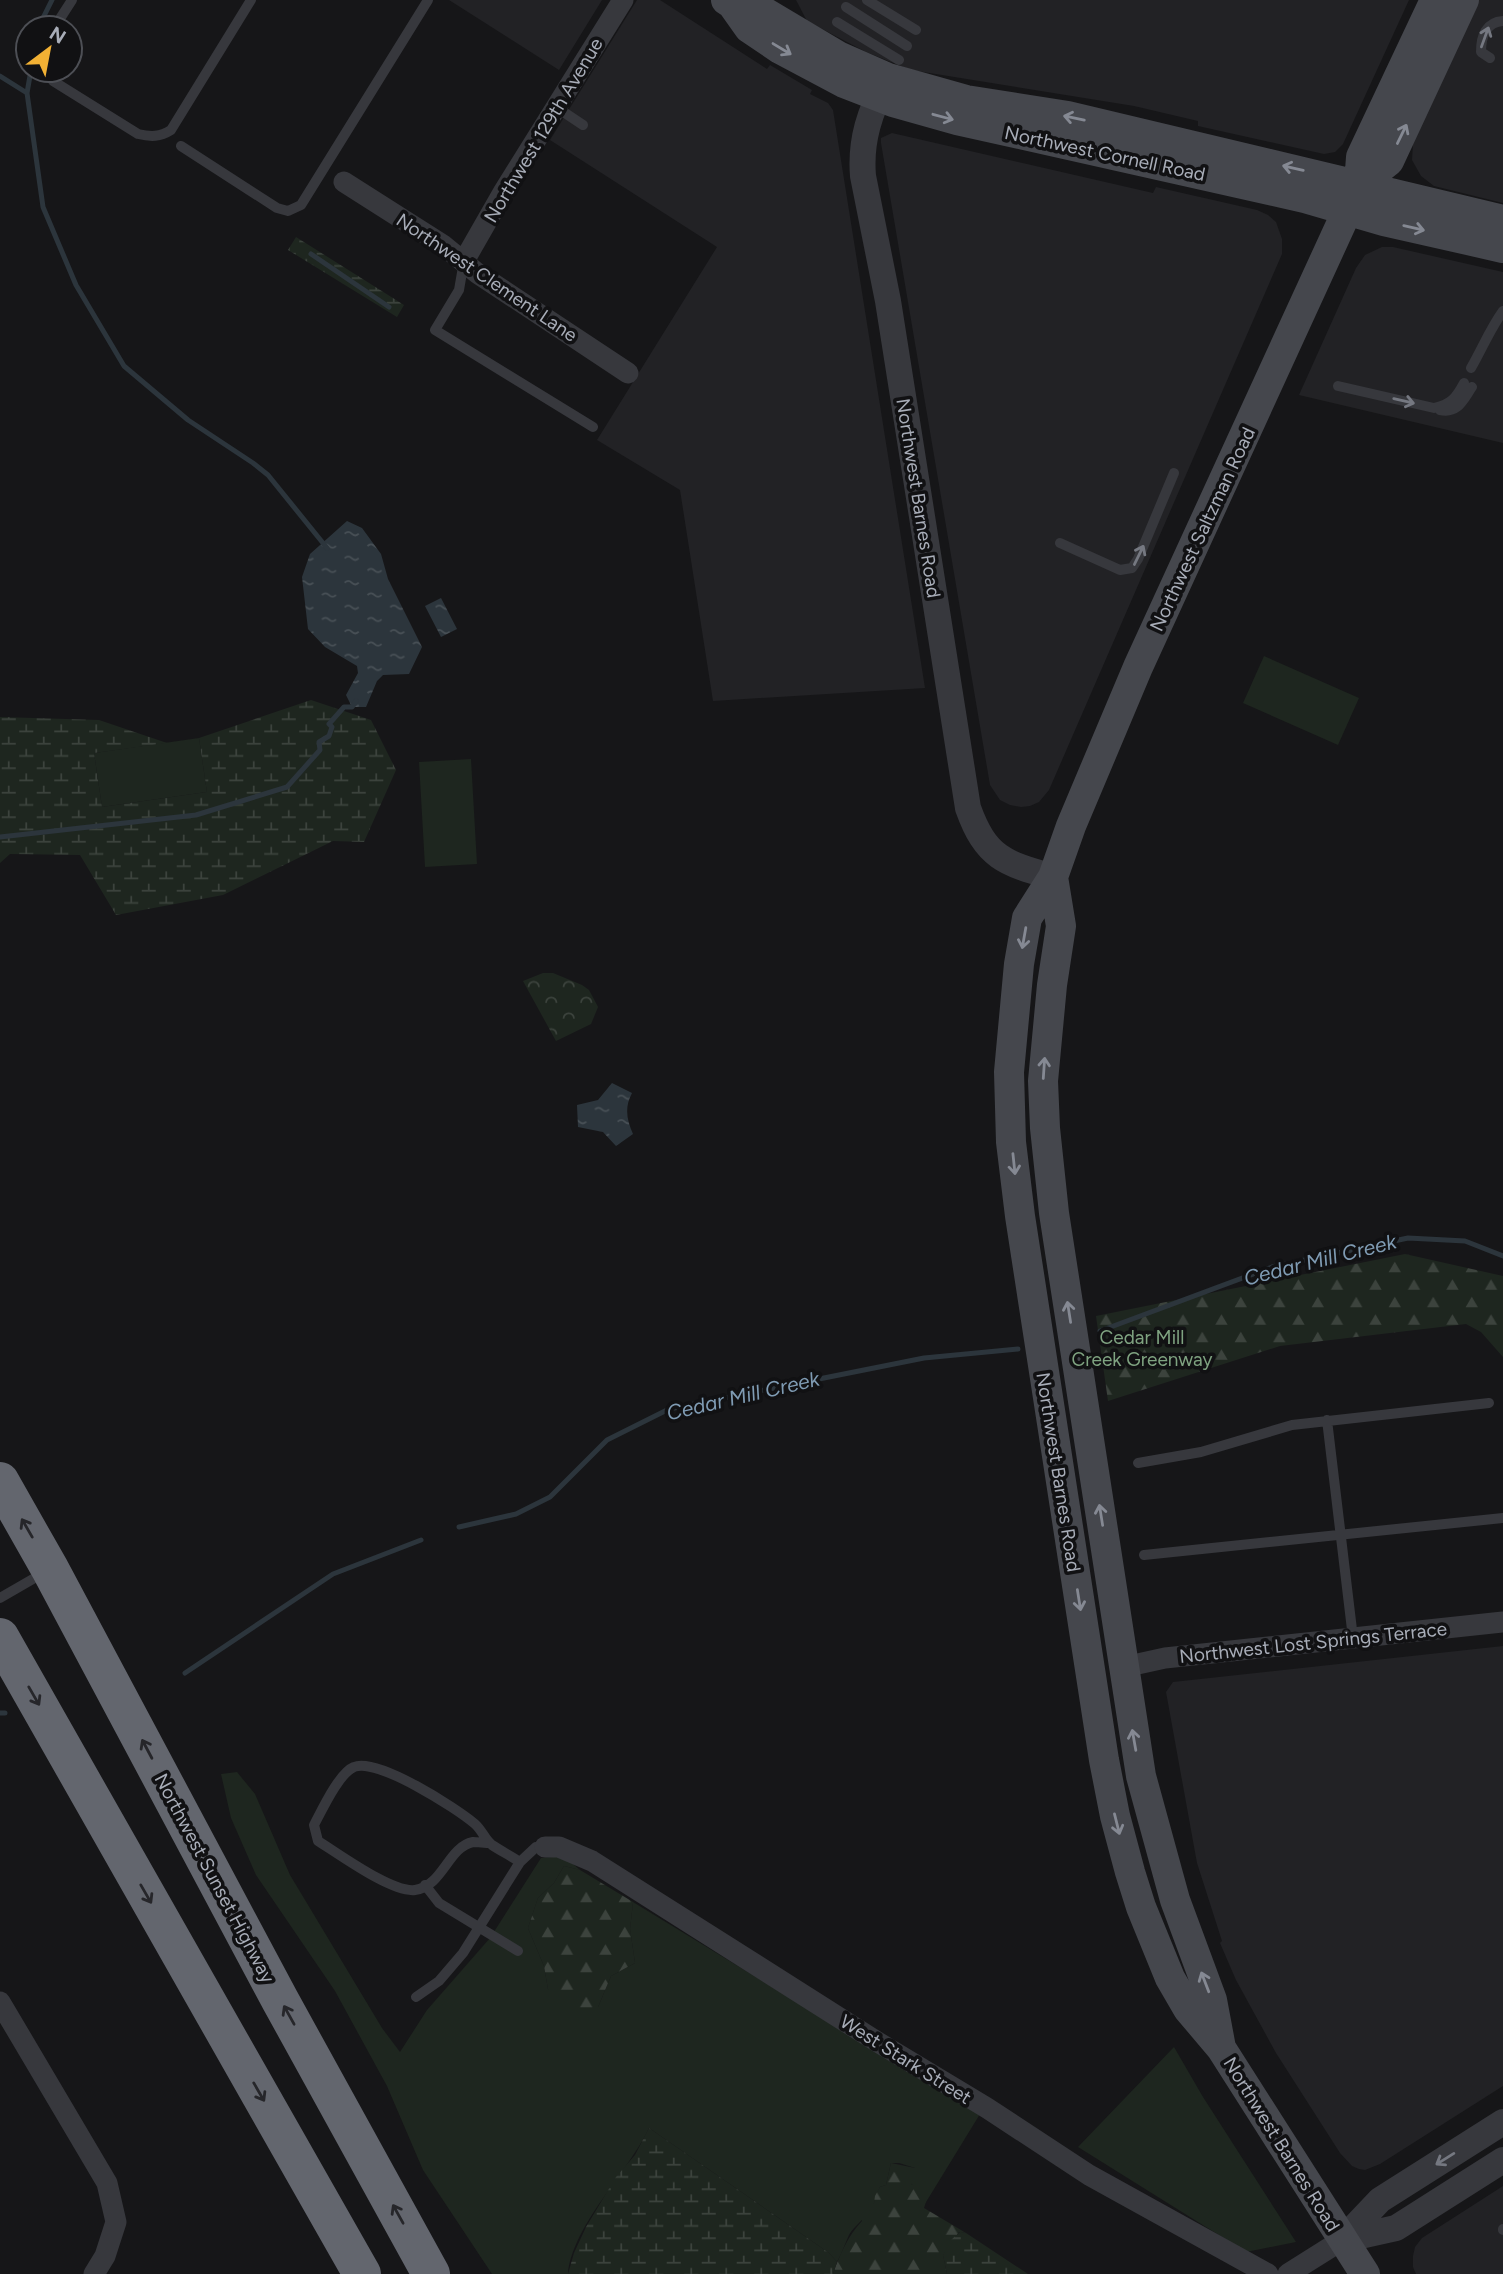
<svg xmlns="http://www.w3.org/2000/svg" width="1503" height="2274" font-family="Figtree,sans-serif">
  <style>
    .built { fill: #222225 }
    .grass { fill: #1e261f }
    .forest { fill: url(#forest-firs) }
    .wetland { fill: url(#wetland-marsh) }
    .park { fill: url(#park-crowns) }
    .water { fill: url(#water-ripples) }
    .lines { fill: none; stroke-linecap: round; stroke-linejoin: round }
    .stream { stroke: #2c353c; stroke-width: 5 }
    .service { stroke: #37383d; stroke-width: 10 }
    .minor { stroke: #37383d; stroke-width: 21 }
    .tertiary { stroke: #37383d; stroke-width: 26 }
    .secondary { stroke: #45474d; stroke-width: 30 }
    .motorway { stroke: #63666e; stroke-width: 38 }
    .oneway { stroke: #757881 }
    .oneway2 { stroke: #858993 }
    .oneway3 { stroke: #26262a }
    .labels { text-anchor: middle; stroke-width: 7; stroke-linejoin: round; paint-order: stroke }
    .street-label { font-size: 19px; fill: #a8adb8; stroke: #111113 }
    .park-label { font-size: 19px; fill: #7fa381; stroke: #111113 }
    .water-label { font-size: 21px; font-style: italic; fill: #7f9bb3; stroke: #111113 }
  </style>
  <defs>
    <pattern id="forest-firs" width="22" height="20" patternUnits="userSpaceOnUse" patternTransform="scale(1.75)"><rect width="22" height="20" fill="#1e261f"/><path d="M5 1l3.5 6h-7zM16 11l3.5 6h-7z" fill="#3c433d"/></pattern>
    <pattern id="wetland-marsh" width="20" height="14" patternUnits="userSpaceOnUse" patternTransform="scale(1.75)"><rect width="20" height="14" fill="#1e261f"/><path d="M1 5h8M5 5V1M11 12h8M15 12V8" fill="none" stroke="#3c433d"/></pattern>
    <pattern id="park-crowns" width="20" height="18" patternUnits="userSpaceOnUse" patternTransform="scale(1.75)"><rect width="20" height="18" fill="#1e261f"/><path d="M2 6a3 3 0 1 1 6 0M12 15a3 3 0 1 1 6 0" fill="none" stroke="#3c433d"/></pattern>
    <pattern id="water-ripples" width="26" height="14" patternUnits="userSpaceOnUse" patternTransform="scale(1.75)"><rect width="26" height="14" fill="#2c353c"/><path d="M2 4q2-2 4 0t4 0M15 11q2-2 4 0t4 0" fill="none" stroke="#485056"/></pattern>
  </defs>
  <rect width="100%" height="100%" fill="#161618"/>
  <path class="built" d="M 449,0 L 602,0 L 559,70 Z
    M 637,0 L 660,0 L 767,69 L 770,65 L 812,90 L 810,94 L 828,103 L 833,110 L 925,688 L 713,701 L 680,490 L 597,440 L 717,247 L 550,140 Z
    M 796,0 L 1409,0 L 1343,144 L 1335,152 L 1324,154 L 1198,126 L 1198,121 L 1134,106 L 911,70 L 866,52 L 807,21 Z
    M 1476,0 L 1503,0 L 1503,203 L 1434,186 L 1421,176 L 1412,160 L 1413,144 Z
    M 892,133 L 1153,193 L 1156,187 L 1257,210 L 1268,215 L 1276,222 L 1282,239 L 1282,254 L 1049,790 L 1039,802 L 1030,806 L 1021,807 L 1010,805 L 1000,800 L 990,785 L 881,143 L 881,138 Z
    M 1382,247 L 1393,247 L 1503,272 L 1503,443 L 1299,395 L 1356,268 L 1365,255 Z
    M 1503,1646 L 1503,2086 L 1380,2164 L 1365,2170 L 1359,2169 L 1352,2166 L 1340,2153 L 1276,2053 L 1236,1980 L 1220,1943 L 1222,1941 L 1197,1863 L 1166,1692 L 1173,1682 Z
    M 1503,2186 L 1503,2274 L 1416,2274 L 1413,2267 L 1413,2256 L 1415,2247 L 1422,2238 Z"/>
  <path class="grass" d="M 1264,656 L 1359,698 L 1338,745 L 1243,703 Z
    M 199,738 L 207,792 L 102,807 L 94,753 Z
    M 471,759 L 477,864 L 425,867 L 419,762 Z
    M 237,1772 L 255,1794 L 290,1875 L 382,2028 L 400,2052 L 427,2010 L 490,1938 L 541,1858 L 564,1856 L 580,1870 L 564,1866 L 554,1883 L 538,1898 L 528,1928 L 544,1966 L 548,1989 L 598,2007 L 611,1976 L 635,1963 L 630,1929 L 633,1902 L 980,2114 L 923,2207 L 917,2189 L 910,2183 L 915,2168 L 899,2163 L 891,2163 L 886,2185 L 880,2187 C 877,2193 876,2197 874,2203 C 870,2216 855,2224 849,2235 C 845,2244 842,2253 837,2262 L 829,2253 L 649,2128 C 629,2171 572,2226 568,2274 L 492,2274 L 423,2170 L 387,2086 L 335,1991 L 256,1875 L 231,1818 L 221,1774 Z
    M 1174,2047 L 1203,2097 L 1296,2242 L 1246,2252 L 1078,2147 Z"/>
  <path class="forest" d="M 1405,1254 L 1503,1276 L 1503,1357 L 1481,1332 L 1466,1324 L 1280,1346 L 1108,1401 L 1096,1316 Z
    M 564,1866 L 580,1870 L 633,1902 L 630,1929 L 635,1963 L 611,1976 L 598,2007 L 578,2012 L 548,1989 L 544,1966 L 528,1928 L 538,1898 L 554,1883 Z
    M 891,2163 L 915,2168 L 916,2177 L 911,2184 L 924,2191 L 927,2198 L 924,2208 L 966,2233 L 959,2232 L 943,2255 L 947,2274 L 833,2274 C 840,2254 848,2236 862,2221 L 862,2210 L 874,2203 L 875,2196 L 880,2187 L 886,2185 Z"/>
  <path class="wetland" d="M 296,237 L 404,305 L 397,317 L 288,250 Z
    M 311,700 L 371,720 L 396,770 L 364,842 L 333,841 L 223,895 L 116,915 L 80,855 L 10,854 L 0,863 L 0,717 L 99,720 L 167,743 L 94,753 L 102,807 L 207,792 L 199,738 Z
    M 649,2128 L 829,2253 L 837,2262 L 833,2274 L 568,2274 L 574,2253 L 586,2227 L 616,2177 L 635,2155 Z
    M 960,2232 L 966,2233 L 1028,2274 L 947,2274 L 943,2255 L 951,2240 Z"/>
  <path class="park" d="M 543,973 L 553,973 L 582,985 L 589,990 L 598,1007 L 591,1024 L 556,1041 L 523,981 Z"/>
  <path class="water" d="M 347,521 L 362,528 L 381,554 L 388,579 L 422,647 L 409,674 L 383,675 L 377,681 L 366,707 L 352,707 L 346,695 L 358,673 L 357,666 L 325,647 L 308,629 L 302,577 L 310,554 Z
    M 441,598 L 457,629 L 441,637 L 425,606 Z
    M 612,1083 L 632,1093 C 624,1108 627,1120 633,1134 L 616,1146 L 603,1132 L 578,1127 L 577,1105 L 598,1100 Z"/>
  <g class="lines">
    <path class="stream" d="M 38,28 L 52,0
      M 31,70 L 27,93 L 43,207 L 76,285 L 124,366 L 188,420 L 253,463 L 268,475 L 327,548
      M 0,76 L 27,93
      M 311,254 L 389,307
      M 0,837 L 196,815 L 287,787 L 320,750 L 319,742 L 329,736 L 332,727 L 329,724 L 344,707 L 352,707 L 356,701
      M 1100,1331 L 1272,1267 L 1408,1238 L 1465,1241 L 1503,1256
      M 459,1527 L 516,1514 L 550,1497 L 607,1440 L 669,1409 L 924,1358 L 1018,1349
      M 185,1673 L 333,1574 L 421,1540
      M 0,1713 L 5,1713"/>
    <path class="service" d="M 867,0 L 916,30
      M 846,7 L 907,46
      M 837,22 L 899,60
      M 54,28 L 72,0
      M 1490,58 L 1481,52 C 1481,36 1486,22 1503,21
      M 48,70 L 53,81 L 138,134 C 151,137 160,137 171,130 L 251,0
      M 556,107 L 583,125
      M 181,146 L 277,208 L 288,211 L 301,205 L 428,0
      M 464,261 L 459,290 L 435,330 L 593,427
      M 1471,368 C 1482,349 1490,329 1503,311
      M 1338,386 L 1434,408 C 1451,404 1456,398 1464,383
      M 1440,410 C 1458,414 1463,400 1472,387
      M 1060,543 L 1120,570 L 1132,568 L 1138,559 L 1174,473
      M 1327,1420 L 1353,1638
      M 1138,1463 L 1201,1452 L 1292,1425 L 1489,1403
      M 1144,1555 L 1503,1518
      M 0,1598 L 45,1572
      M 490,1843 C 485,1843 478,1842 473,1842 C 448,1847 443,1886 415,1890 C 392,1893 339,1854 318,1841 L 314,1825 C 322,1810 339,1773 354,1767 C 377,1757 456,1808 475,1824 C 482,1830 485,1840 492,1845 C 501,1851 511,1856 520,1862
      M 425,1885 L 439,1903 L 518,1951
      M 416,1997 L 439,1981 L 463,1953 L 520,1862 L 536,1847 L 545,1847
      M 1503,2229 L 1503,2230"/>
    <path class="minor" d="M 344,182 L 443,245 L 477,273 L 628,373
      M 464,261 L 504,191 L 623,0
      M 1124,1667 L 1165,1658 L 1503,1622
      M 545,1847 L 559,1847 L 592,1861 L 876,2041 L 987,2108 L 1089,2175 L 1268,2274
      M 0,2002 L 107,2183 L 116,2222 L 105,2256 L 94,2274
      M 1288,2274 L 1342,2240"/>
    <path class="tertiary" d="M 887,79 C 870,111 860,140 863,176 L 888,301 L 968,808 C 986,858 1004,863 1053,877
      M 1342,2240 L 1380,2200 L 1503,2122
      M 1342,2240 L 1396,2228 L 1503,2160"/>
    <path class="secondary" d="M 726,0 L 732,4 L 761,10 L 838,56 L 888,78 L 966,100 L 1068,116 L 1110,126 L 1503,220
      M 732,4 L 749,28 L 780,49 L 844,83 L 893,102 L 957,120 L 1305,198 L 1384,221 L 1503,248
      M 1359,185 L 1389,161 L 1464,0
      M 1053,877 L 1061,926 L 1052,985 L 1043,1081 L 1045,1128 L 1054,1213 L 1141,1776 L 1175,1900 L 1212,2000 L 1221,2048
      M 1365,2274 L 1221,2048 L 1188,2009 L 1170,1978 L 1141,1907 L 1130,1872 L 1115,1816 L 1104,1760 L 1020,1216 L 1011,1142 L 1009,1072 L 1019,964 L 1027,918 L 1053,877 L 1071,826 L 1138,667 L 1359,185 L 1361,157 L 1435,0"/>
    <path class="motorway" d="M 0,1481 L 50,1569 L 280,2000 L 431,2274
      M 0,1637 L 362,2274"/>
  </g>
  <defs><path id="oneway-shaft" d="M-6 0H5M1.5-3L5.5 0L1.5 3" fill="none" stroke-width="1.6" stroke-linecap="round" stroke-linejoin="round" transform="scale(1.75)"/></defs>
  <g class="oneway">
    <use href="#oneway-shaft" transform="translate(1485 37) rotate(-70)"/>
    <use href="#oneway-shaft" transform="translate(1404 401) rotate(13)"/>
    <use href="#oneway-shaft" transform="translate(1139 555) rotate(-64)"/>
    <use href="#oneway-shaft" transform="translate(1445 2159) rotate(148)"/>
  </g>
  <g class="oneway2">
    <use href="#oneway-shaft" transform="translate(782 49) rotate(31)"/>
    <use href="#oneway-shaft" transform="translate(943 117) rotate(15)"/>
    <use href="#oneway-shaft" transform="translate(1074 118) rotate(-168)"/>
    <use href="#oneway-shaft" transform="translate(1402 134) rotate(-64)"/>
    <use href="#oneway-shaft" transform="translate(1293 168) rotate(-167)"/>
    <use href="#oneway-shaft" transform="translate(1414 228) rotate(13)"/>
    <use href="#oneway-shaft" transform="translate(1024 938) rotate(100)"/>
    <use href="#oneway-shaft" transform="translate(1044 1068) rotate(-86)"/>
    <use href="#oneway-shaft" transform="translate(1014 1164) rotate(84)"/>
    <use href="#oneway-shaft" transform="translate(1069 1312) rotate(-99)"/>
    <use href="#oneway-shaft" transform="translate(1101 1515) rotate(-99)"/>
    <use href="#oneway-shaft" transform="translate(1079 1600) rotate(81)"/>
    <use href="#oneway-shaft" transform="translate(1134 1740) rotate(-100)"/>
    <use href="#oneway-shaft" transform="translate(1117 1824) rotate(76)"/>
    <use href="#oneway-shaft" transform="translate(1205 1982) rotate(-111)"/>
  </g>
  <g class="oneway3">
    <use href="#oneway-shaft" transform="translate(27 1528) rotate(-120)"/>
    <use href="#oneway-shaft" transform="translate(34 1696) rotate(60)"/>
    <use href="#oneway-shaft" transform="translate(147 1749) rotate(-118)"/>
    <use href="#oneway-shaft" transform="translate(146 1894) rotate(60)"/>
    <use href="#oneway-shaft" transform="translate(289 2015) rotate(-119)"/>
    <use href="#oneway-shaft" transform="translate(259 2092) rotate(60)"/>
    <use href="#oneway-shaft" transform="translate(398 2214) rotate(-119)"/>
  </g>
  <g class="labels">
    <g class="street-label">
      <text transform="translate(543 130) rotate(-59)" y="7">Northwest 129th Avenue</text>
      <text transform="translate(1105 153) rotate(12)" y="7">Northwest Cornell Road</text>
      <text transform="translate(487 277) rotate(34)" y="7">Northwest Clement Lane</text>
      <text transform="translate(919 498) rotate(81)" y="7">Northwest Barnes Road</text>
      <text transform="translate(1202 529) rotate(-65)" y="7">Northwest Saltzman Road</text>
      <text transform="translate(1059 1472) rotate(81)" y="7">Northwest Barnes Road</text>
      <text transform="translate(1313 1642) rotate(-6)" y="7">Northwest Lost Springs Terrace</text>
      <text transform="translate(215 1878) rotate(62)" y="7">Northwest Sunset Highway</text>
      <text transform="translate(906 2059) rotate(32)" y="7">West Stark Street</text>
      <text transform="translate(1282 2144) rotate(58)" y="7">Northwest Barnes Road</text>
    </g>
    <g class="park-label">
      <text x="1142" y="1344">Cedar Mill<tspan x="1142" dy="22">Creek Greenway</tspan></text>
    </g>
    <g class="water-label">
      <text transform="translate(1320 1260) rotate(-14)" y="7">Cedar Mill Creek</text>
      <text transform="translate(743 1396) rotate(-13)" y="7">Cedar Mill Creek</text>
    </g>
  </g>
  <g transform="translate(49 49) rotate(32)"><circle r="33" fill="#111113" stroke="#4d4f55" stroke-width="2"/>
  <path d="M0-5L12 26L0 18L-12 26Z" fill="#f2b134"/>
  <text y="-10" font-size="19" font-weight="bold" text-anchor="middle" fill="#a8adb8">N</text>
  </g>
</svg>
